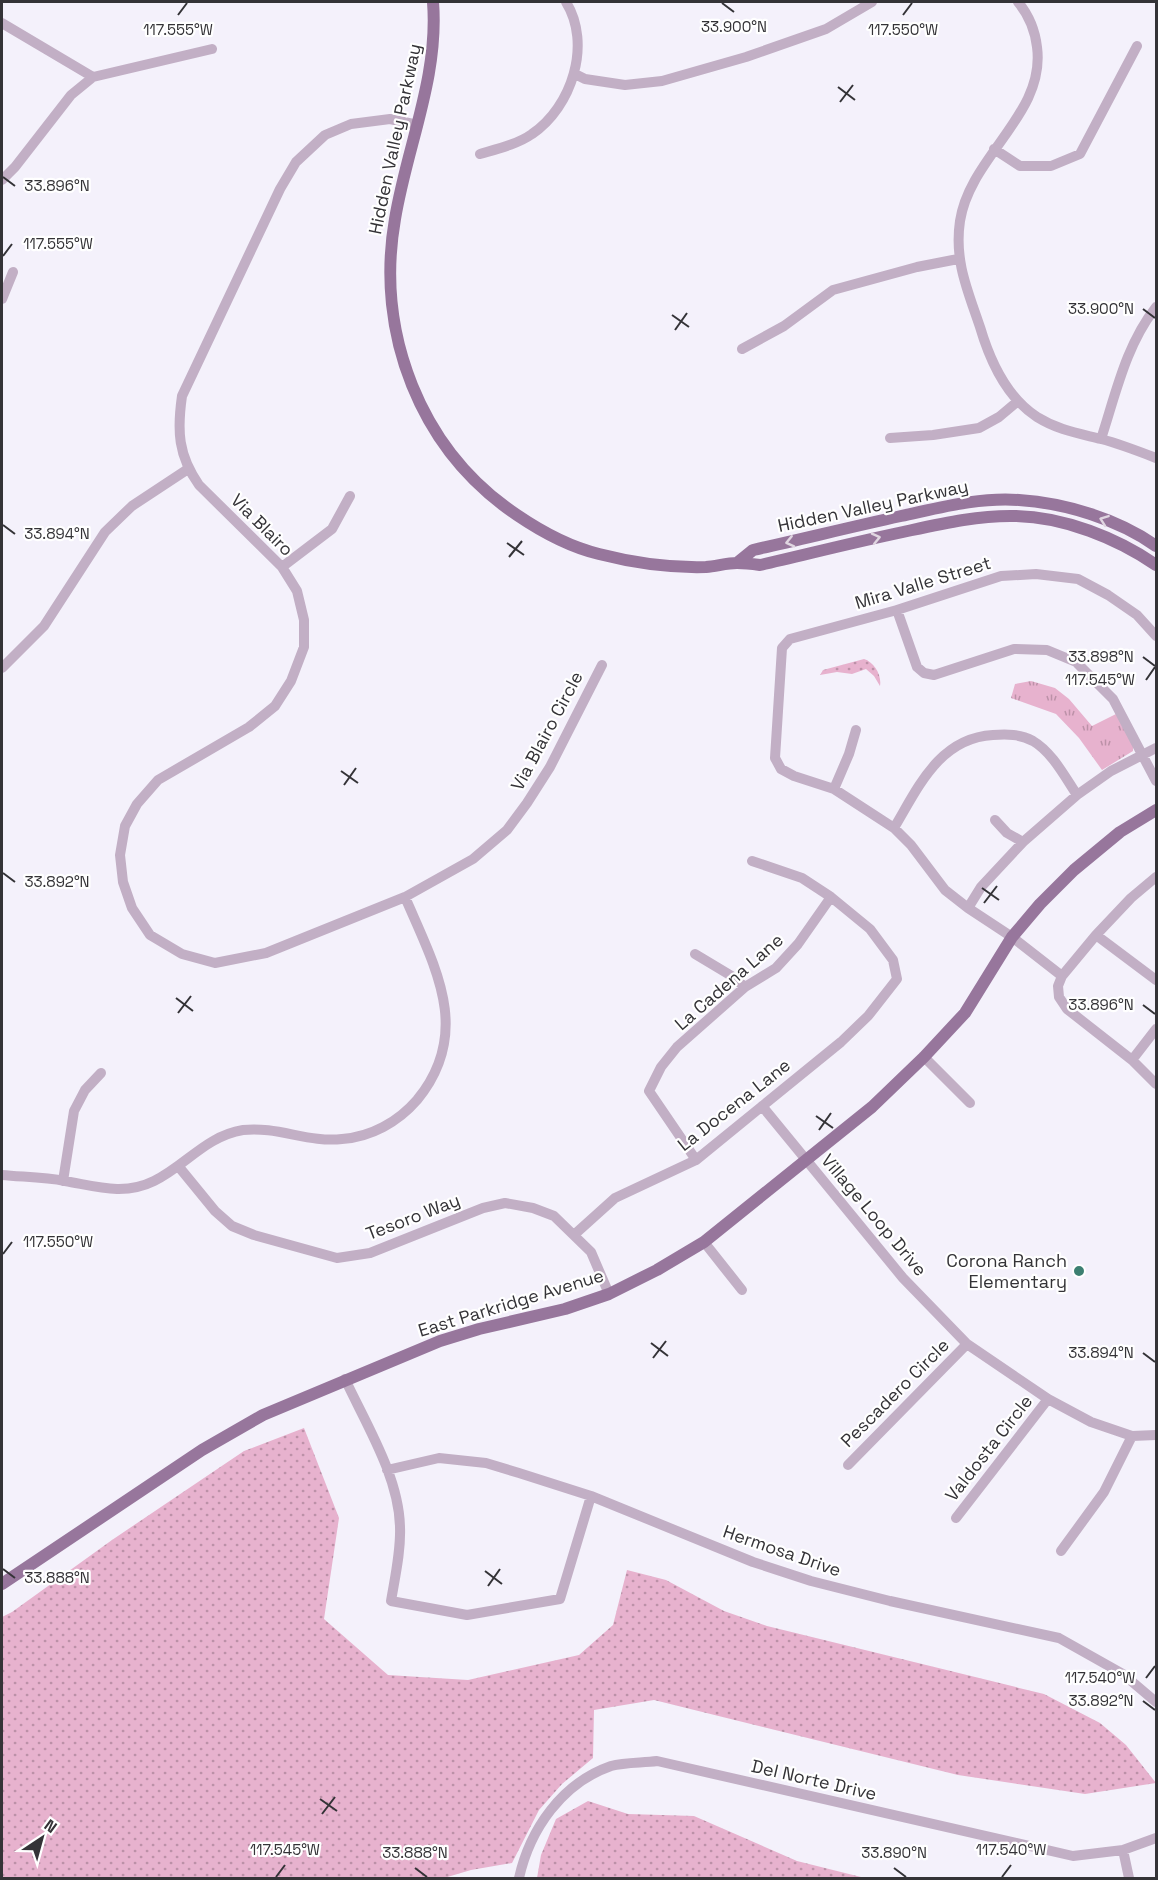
<svg xmlns="http://www.w3.org/2000/svg" width="1158" height="1880" font-family="'Space Grotesk',sans-serif">
  <style>
    .grass { fill: url(#grass-dots) }
    .park { fill: url(#park-tufts) }
    .lines { fill: none; stroke-linecap: round; stroke-linejoin: round }
    .minor { stroke: #c2afc5; stroke-width: 10 }
    .major { stroke: #97769c; stroke-width: 12 }
    .oneway { stroke: #e0d6e1 }
    .ticks { fill: none; stroke: #343337; stroke-width: 2 }
    .poi-dot { fill: #3c7f71; stroke: #fff; stroke-width: 2 }
    .labels { text-anchor: middle; stroke-width: 4.5; stroke-linejoin: round; paint-order: stroke }
    .street-label { font-size: 18px; fill: #343337; stroke: #fff }
    .poi-label { font-size: 18px; fill: #343337; stroke: #fff; text-anchor: end }
    .ticks-label { font-size: 15px; text-anchor: middle; fill: #343337; stroke: #fff; stroke-width: 4.5; stroke-linejoin: round; paint-order: stroke }
  </style>
  <defs>
    <pattern id="grass-dots" width="8" height="8" patternUnits="userSpaceOnUse" patternTransform="scale(1.5)"><rect width="8" height="8" fill="#e7b2ce"/><path d="M2 2h.1M6 6h.1" fill="none" stroke="#bc91a8" stroke-width="1.8" stroke-linecap="round"/></pattern>
    <pattern id="park-tufts" width="24" height="20" patternUnits="userSpaceOnUse" patternTransform="scale(1.5)"><rect width="24" height="20" fill="#e7b2ce"/><path d="M3 7l-1-3M5 7V3M7 7l1-3M15 17l-1-3M17 17v-4M19 17l1-3" fill="none" stroke="#bc91a8"/></pattern>
  </defs>
  <rect width="100%" height="100%" fill="#f4f1fb"/>
  <path class="grass" d="M 864,659 C 874,662 882,675 880,686 L 874,676 L 866,669 L 852,674 L 837,672 L 820,675 L 823,670 Z
    M 304,1428 L 339,1518 L 324,1619 L 388,1675 L 468,1680 L 579,1655 L 613,1625 L 627,1570 L 666,1580 L 724,1611 L 767,1626 L 1044,1694 L 1100,1723 L 1126,1745 L 1156,1783 L 1085,1794 L 958,1775 L 654,1700 L 594,1710 L 593,1758 L 562,1784 L 539,1810 L 512,1863 L 471,1870 L 444,1878 L 2,1878 L 2,1617 L 12,1612 L 112,1540 L 244,1451 Z
    M 588,1801 L 628,1814 L 694,1816 L 797,1861 L 865,1878 L 537,1878 L 541,1855 L 556,1819 Z"/>
  <path class="park" d="M 1031,681 L 1055,688 L 1069,699 L 1092,726 L 1116,714 L 1133,745 L 1133,751 L 1102,770 L 1079,738 L 1056,714 L 1011,698 L 1015,684 Z"/>
  <g class="lines">
    <path class="minor" d="M 1018,2 C 1028,14 1035,30 1037,47 C 1046,114 970,156 960,221 C 954,261 968,291 980,327 C 990,361 1006,397 1037,417 C 1058,430 1077,433 1101,439 C 1120,444 1138,451 1156,458
      M 2,23 L 93,77
      M 575,74 L 585,79 L 625,85 L 662,81 L 746,57 L 826,29 L 872,2
      M 418,125 L 390,119 L 351,124 L 325,135 L 296,162 L 280,189 L 182,396 C 177,431 178,455 199,485 L 282,567 L 297,591 L 304,620 L 304,647 L 291,681 L 275,706 L 249,727 L 158,780 L 137,804 L 125,826 L 120,855 L 123,882 L 132,908 L 150,935 L 182,954 L 215,963 L 266,953 L 405,897 L 473,859 L 507,830 L 527,803 L 550,767 L 602,665
      M 994,149 L 1020,166 L 1051,166 L 1080,154 L 1137,46
      M 480,154 C 497,149 518,144 532,134 C 572,107 592,44 566,2
      M 2,180 L 15,167 L 71,95 L 93,77 L 212,49
      M 2,299 L 13,272
      M 742,349 L 784,326 L 833,290 L 917,267 L 958,259
      M 890,438 L 933,435 L 979,428 L 999,417 L 1018,401
      M 1101,439 C 1116,393 1126,345 1156,307
      M 282,567 L 332,529 L 350,496
      M 897,610 L 917,667 L 924,673 L 934,675 L 1014,649 L 1047,650 L 1076,662 L 1113,699 L 1156,781
      M 2,668 L 44,626 L 105,532 L 132,506 L 188,469
      M 834,789 L 849,754 L 856,730
      M 995,820 L 1007,833 L 1023,842
      M 894,828 C 918,788 939,738 993,735 C 1007,734 1020,734 1033,741 C 1052,752 1065,777 1077,795
      M 1156,877 L 1131,898 L 1096,935 L 1062,976 L 1058,986 L 1059,997 L 1067,1009 L 1132,1060 L 1156,1084
      M 968,908 L 981,887 L 1023,842 L 1077,795 L 1111,771 L 1156,748
      M 1096,935 L 1156,980
      M 695,954 L 730,975 L 745,987
      M 1062,976 L 1012,937 L 968,908 L 945,890 L 911,845 L 894,828 L 834,789 L 794,776 L 781,769 L 775,758 L 782,648 L 790,639 L 897,610 L 1001,576 L 1036,574 L 1078,579 L 1108,595 L 1137,615 L 1156,636
      M 924,1057 L 970,1103
      M 1132,1060 L 1156,1029
      M 762,1106 L 903,1278 L 967,1344 L 1048,1399 L 1091,1422 L 1132,1436 L 1156,1435
      M 696,1160 L 649,1091 L 661,1067 L 677,1047 L 745,987 L 776,968 L 798,944 L 831,897
      M 179,1167 L 215,1211 L 232,1226 L 254,1235 L 337,1258 L 370,1253 L 483,1208 L 505,1203 L 533,1208 L 554,1216 L 591,1252 L 609,1294
      M 2,1175 C 22,1177 44,1177 65,1181 C 95,1186 124,1196 154,1181 C 185,1166 206,1136 243,1130 C 277,1126 309,1143 342,1139 C 371,1137 398,1122 417,1100 C 473,1032 435,967 405,897
      M 63,1181 L 74,1111 L 85,1090 L 101,1073
      M 575,1234 L 615,1198 L 696,1160 L 841,1042 L 868,1016 L 897,979 L 893,960 L 870,929 L 831,897 L 802,878 L 752,861
      M 704,1242 L 742,1290
      M 345,1379 C 366,1424 399,1477 400,1527 C 401,1551 395,1577 391,1601 L 467,1615 L 560,1599 L 591,1496
      M 848,1465 L 967,1344
      M 387,1470 L 439,1458 L 486,1463 L 519,1473 L 591,1496 L 753,1562 L 811,1581 L 890,1601 L 1059,1638 L 1123,1674 L 1156,1702
      M 956,1518 L 1048,1399
      M 1061,1551 L 1104,1492 L 1132,1436
      M 1123,1850 L 1129,1878
      M 519,1878 C 530,1829 562,1783 611,1766 C 625,1762 643,1763 657,1761 L 1073,1856 L 1123,1850 L 1156,1838"/>
    <path class="major" d="M 433,2 C 439,77 407,146 395,219 C 375,333 420,450 517,515 C 542,532 570,547 599,554 C 634,563 670,568 706,567 C 717,566 727,563 737,563 C 745,563 753,564 760,565 C 808,554 855,542 903,532 C 940,524 978,515 1016,516 C 1064,517 1117,538 1156,565
      M 737,563 L 753,550 C 802,539 851,527 901,516 C 939,508 979,497 1019,500 C 1065,503 1118,519 1156,546
      M 2,1584 L 202,1450 L 263,1415 L 440,1341 L 479,1329 L 565,1309 L 609,1294 L 657,1270 L 704,1242 L 872,1107 L 924,1057 L 965,1013 L 1012,937 L 1040,904 L 1074,870 L 1120,832 L 1156,810"/>
  </g>
  <defs><path id="oneway-chevron" d="M-2-3.5L2.5 0L-2 3.5" fill="none" stroke-width="1.6" stroke-linecap="round" stroke-linejoin="round" transform="scale(1.5)"/></defs>
  <g class="oneway">
    <use href="#oneway-chevron" transform="translate(1104 520) rotate(-160)"/>
    <use href="#oneway-chevron" transform="translate(876 538) rotate(-13)"/>
    <use href="#oneway-chevron" transform="translate(790 542) rotate(167)"/>
  </g>
  <path class="ticks" d="M 722,3 L 734,12M 178,15 L 187,3M 903,15 L 912,3M 838,87 L 855,100M 840,102 L 853,85M 3,177 L 15,186M 3,256 L 12,244M 1143,309 L 1155,318M 672,315 L 689,327M 675,330 L 687,313M 3,525 L 15,534M 507,543 L 524,555M 509,557 L 522,541M 1143,657 L 1155,666M 1146,680 L 1155,667M 341,771 L 358,783M 344,785 L 356,768M 3,873 L 15,882M 982,888 L 999,900M 984,903 L 997,886M 176,998 L 193,1011M 1143,1005 L 1155,1014M 178,1013 L 191,996M 816,1116 L 833,1128M 819,1130 L 831,1113M 3,1254 L 12,1242M 651,1343 L 668,1356M 1143,1353 L 1155,1362M 653,1358 L 666,1341M 3,1569 L 15,1578M 485,1571 L 502,1584M 488,1586 L 500,1569M 1146,1678 L 1155,1666M 1143,1701 L 1155,1710M 320,1799 L 337,1811M 322,1814 L 335,1797M 415,1868 L 427,1877M 894,1868 L 906,1877M 276,1877 L 285,1865M 1002,1877 L 1011,1865"/>
  <circle class="poi-dot" cx="1079" cy="1271" r="6"/>
  <g class="labels">
    <g class="street-label">
      <text transform="translate(395 139) rotate(-78)" y="6">Hidden Valley Parkway</text>
      <text transform="translate(873 506) rotate(-12)" y="6">Hidden Valley Parkway</text>
      <text transform="translate(262 525) rotate(45)" y="6">Via Blairo</text>
      <text transform="translate(923 583) rotate(-17)" y="6">Mira Valle Street</text>
      <text transform="translate(547 731) rotate(-62)" y="6">Via Blairo Circle</text>
      <text transform="translate(729 982) rotate(-41)" y="6">La Cadena Lane</text>
      <text transform="translate(734 1105) rotate(-38)" y="6">La Docena Lane</text>
      <text transform="translate(874 1215) rotate(50)" y="6">Village Loop Drive</text>
      <text transform="translate(413 1217) rotate(-21)" y="6">Tesoro Way</text>
      <text transform="translate(511 1303) rotate(-17)" y="6">East Parkridge Avenue</text>
      <text transform="translate(895 1393) rotate(-45)" y="6">Pescadero Circle</text>
      <text transform="translate(989 1448) rotate(-52)" y="6">Valdosta Circle</text>
      <text transform="translate(782 1551) rotate(19)" y="6">Hermosa Drive</text>
      <text transform="translate(814 1780) rotate(13)" y="6">Del Norte Drive</text>
    </g>
    <g class="poi-label">
      <text x="1067" y="1267">Corona Ranch<tspan x="1067" dy="21">Elementary</tspan></text>
    </g>
  </g>
  <g class="ticks-label">
    <text x="734" y="32">33.900°N</text>
    <text x="178" y="35">117.555°W</text>
    <text x="903" y="35">117.550°W</text>
    <text x="57" y="191">33.896°N</text>
    <text x="58" y="249">117.555°W</text>
    <text x="1101" y="314">33.900°N</text>
    <text x="57" y="539">33.894°N</text>
    <text x="1101" y="662">33.898°N</text>
    <text x="1100" y="685">117.545°W</text>
    <text x="57" y="887">33.892°N</text>
    <text x="1101" y="1010">33.896°N</text>
    <text x="58" y="1247">117.550°W</text>
    <text x="1101" y="1358">33.894°N</text>
    <text x="57" y="1583">33.888°N</text>
    <text x="1100" y="1683">117.540°W</text>
    <text x="1101" y="1706">33.892°N</text>
    <text x="285" y="1855">117.545°W</text>
    <text x="1011" y="1855">117.540°W</text>
    <text x="415" y="1858">33.888°N</text>
    <text x="894" y="1858">33.890°N</text>
  </g>
  <rect width="1158" height="1880" fill="none" stroke="#343337" stroke-width="6"/>
  <g transform="translate(42 1838) rotate(36)" stroke="#ffffff" stroke-width="4.5" paint-order="stroke">
  <path d="M0-4.5L10 22L0 15L-10 22Z" fill="#343337"/>
  <text y="-9" font-size="16" font-weight="bold" text-anchor="middle" fill="#343337">N</text>
  </g>
</svg>
